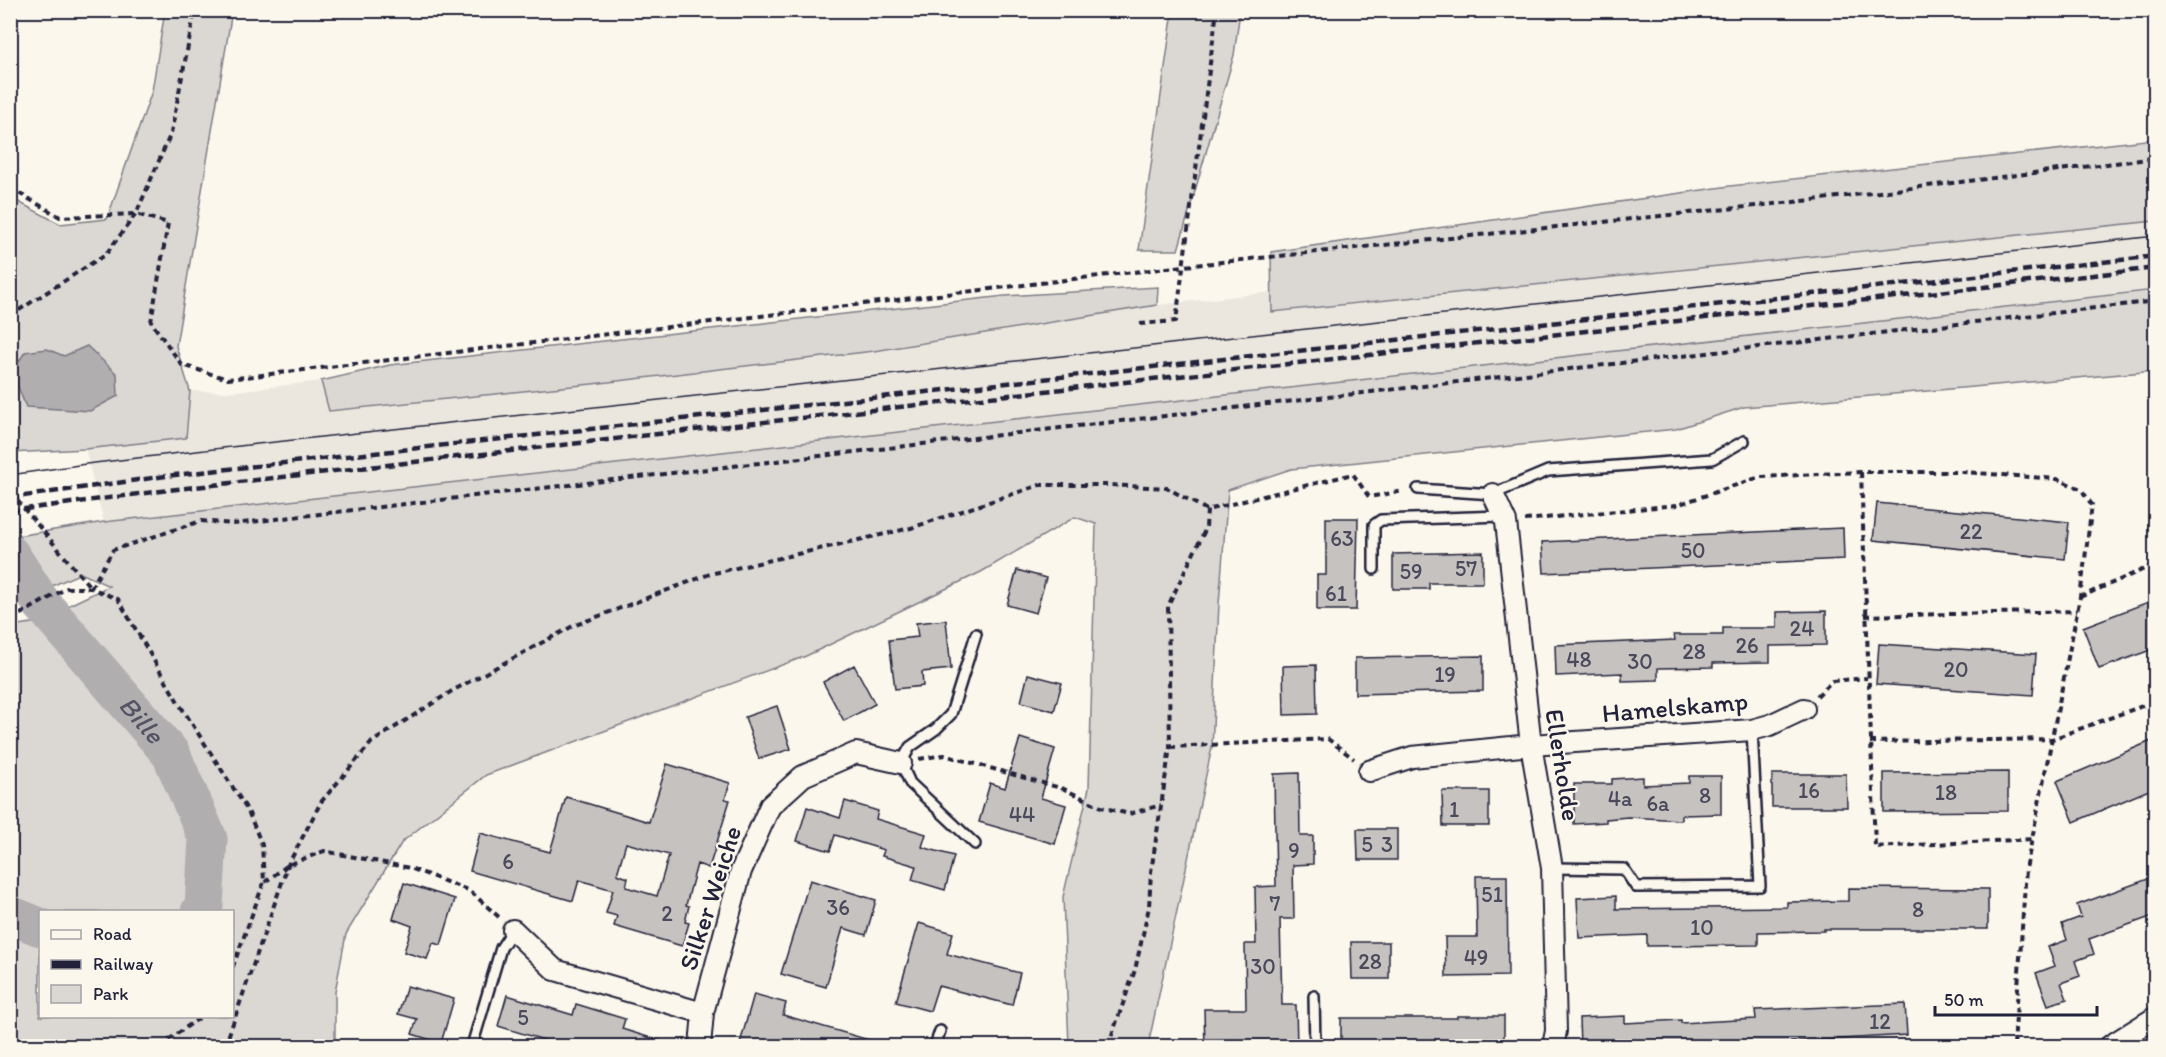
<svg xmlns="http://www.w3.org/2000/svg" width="2166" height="1057" font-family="Itim,sans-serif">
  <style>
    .built { fill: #ebe7df }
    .green { fill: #dbd8d3; stroke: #7e7d87; stroke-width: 1.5; fill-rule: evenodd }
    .water { fill: #b1aeb0; stroke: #787681; stroke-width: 1.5 }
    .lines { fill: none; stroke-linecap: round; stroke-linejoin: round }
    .river { stroke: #b1aeb0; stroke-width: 39 }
    .building { fill: #c6c2c0; stroke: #22223b; stroke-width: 1.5; fill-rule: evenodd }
    .lane-casing { stroke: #22223b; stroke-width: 14 }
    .street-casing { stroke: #22223b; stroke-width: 24 }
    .path { stroke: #22223b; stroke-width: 4; stroke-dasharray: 6 4.5; stroke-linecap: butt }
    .lane { stroke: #fbf7ec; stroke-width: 9 }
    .street { stroke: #fbf7ec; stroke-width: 20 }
    .tram { stroke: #22223b; stroke-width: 1.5 }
    .rail { stroke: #22223b; stroke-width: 4.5; stroke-dasharray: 9 4.5; stroke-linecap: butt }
    .labels { text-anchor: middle; stroke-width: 4.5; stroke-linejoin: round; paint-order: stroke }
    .number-label { font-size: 22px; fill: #4b4a5c }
    .street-label { font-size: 26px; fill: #22223b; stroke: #fbf7ec }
    .water-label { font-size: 27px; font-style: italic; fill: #545364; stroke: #fbf7ec }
  </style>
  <rect width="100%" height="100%" fill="#fbf7ec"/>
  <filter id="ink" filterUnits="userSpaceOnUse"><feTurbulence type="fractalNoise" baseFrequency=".0167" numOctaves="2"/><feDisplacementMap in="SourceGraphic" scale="12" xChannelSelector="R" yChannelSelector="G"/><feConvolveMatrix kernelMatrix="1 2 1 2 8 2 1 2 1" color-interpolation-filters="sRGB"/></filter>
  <g filter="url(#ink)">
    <path class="built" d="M 2155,221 L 2155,290 L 104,522 L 85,449 L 186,438 L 190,391 L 228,392 L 321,381 L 330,411 L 592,384 L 874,351 L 1157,305 L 1273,292 L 1273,312 Z"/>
    <path class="green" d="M 165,11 L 232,11 L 176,346 L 190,391 L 186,438 L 85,449 L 11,453 L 11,198 L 60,224 L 107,219 L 152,91 Z
      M 1173,11 L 1240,11 L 1234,55 L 1178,250 L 1139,250 Z
      M 2155,139 L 2155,221 L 1272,312 L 1271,252 L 1730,186 Z
      M 1158,287 L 1157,305 L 874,351 L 592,384 L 329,411 L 321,381 L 390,365 L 1005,296 Z
      M 2155,290 L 2155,371 L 1744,407 L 1676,429 L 1291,469 L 1228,490 L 1219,604 L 1212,747 L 1148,1046 L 1069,1046 L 1063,897 L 1089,788 L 1096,524 L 1075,517 L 981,572 L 806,656 L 486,775 L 402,842 L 346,934 L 335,992 L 335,1046 L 11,1046 L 11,626 L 32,623 L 109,586 L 81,573 L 11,604 L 11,537 L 104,522 ZM 40,912 L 232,912 L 232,1016 L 40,1016 Z"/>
    <path class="water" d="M 87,346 L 117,374 L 118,396 L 90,411 L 26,407 L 12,372 L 25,352 L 47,349 L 64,356 Z"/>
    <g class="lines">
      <g class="river">
        <path id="s1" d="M 10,554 L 42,604 L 171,754 L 208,839 L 204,906 L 200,912"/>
        <path d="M 10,915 L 40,927"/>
      </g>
    </g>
    <path class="building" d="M 1877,503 L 2069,522 L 2065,559 L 1873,540 Z
      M 1326,518 L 1358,518 L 1356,610 L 1317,610 L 1317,575 L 1326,575 Z
      M 1843,528 L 1844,559 L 1544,573 L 1542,542 Z
      M 1483,552 L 1483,583 L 1429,583 L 1429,589 L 1393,589 L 1393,554 Z
      M 1017,570 L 1046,578 L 1036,613 L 1007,605 Z
      M 2156,599 L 2156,648 L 2099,669 L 2083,627 Z
      M 1826,611 L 1826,645 L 1770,646 L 1770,662 L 1713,663 L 1713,667 L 1658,668 L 1658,680 L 1622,681 L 1622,673 L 1556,676 L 1555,645 L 1675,640 L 1674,635 L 1723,635 L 1723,628 L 1777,628 L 1777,612 Z
      M 946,620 L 951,669 L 922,672 L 923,686 L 895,689 L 889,640 L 918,637 L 916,623 Z
      M 1879,644 L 2036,654 L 2033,695 L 1876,684 Z
      M 1483,656 L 1483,691 L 1355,694 L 1355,658 Z
      M 854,665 L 875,704 L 844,721 L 823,682 Z
      M 1316,665 L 1317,714 L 1284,715 L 1283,666 Z
      M 1028,674 L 1062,683 L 1054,711 L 1021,702 Z
      M 777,706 L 791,749 L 759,759 L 745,717 Z
      M 1020,738 L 1055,749 L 1041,798 L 1066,805 L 1055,844 L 979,822 L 990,783 L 1005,788 Z
      M 2156,739 L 2156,787 L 2074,822 L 2057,781 Z
      M 667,764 L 730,783 L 725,799 L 730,800 L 709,868 L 697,864 L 686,905 L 689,906 L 685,922 L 689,923 L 682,946 L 614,926 L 617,916 L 606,913 L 613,890 L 579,880 L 573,901 L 470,871 L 480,833 L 550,852 L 566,797 L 649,822 ZM 626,843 L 669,855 L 657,896 L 626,887 L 628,878 L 617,874 Z
      M 2008,772 L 2008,811 L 1884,812 L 1884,773 Z
      M 1299,773 L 1300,836 L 1313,836 L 1313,864 L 1293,865 L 1294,919 L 1280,919 L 1282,1005 L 1296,1005 L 1297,1047 L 1205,1047 L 1204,1009 L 1246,1009 L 1245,944 L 1256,944 L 1255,887 L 1276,886 L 1274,774 Z
      M 1772,774 L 1846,774 L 1847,807 L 1772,807 Z
      M 1689,776 L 1721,776 L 1721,814 L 1681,815 L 1681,820 L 1628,817 L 1606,819 L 1606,822 L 1574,824 L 1574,784 L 1612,784 L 1612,779 L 1643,777 L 1643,785 L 1689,783 Z
      M 1442,791 L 1489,791 L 1489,826 L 1443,826 Z
      M 845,801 L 878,811 L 876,819 L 926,834 L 922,847 L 954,856 L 945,890 L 912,880 L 916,866 L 882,856 L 884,850 L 835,835 L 830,851 L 797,841 L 807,807 L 840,818 Z
      M 1357,829 L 1397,829 L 1397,860 L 1358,860 Z
      M 1476,876 L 1507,876 L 1508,976 L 1446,977 L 1445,937 L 1477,937 Z
      M 2156,876 L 2156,915 L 2089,939 L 2094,954 L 2075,961 L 2080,976 L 2061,983 L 2067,999 L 2048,1005 L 2036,973 L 2055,966 L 2048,947 L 2067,940 L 2062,924 L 2081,917 L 2077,905 Z
      M 810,880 L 876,900 L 866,935 L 843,928 L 826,987 L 781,974 Z
      M 404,883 L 455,899 L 441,945 L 433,943 L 427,959 L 404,952 L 412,926 L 393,919 Z
      M 1848,888 L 1988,889 L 1988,929 L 1824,929 L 1824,931 L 1758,932 L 1758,945 L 1647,946 L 1647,935 L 1579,938 L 1577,898 L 1616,896 L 1616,909 L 1787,907 L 1787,902 L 1848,901 Z
      M 919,923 L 953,933 L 947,954 L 1020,973 L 1012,1005 L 938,986 L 930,1011 L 896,1002 Z
      M 1351,942 L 1389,942 L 1389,979 L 1352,979 Z
      M 407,986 L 454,999 L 441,1043 L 412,1034 L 417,1019 L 398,1014 Z
      M 754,994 L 786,1003 L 783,1015 L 876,1042 L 876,1047 L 739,1047 Z
      M 507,995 L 573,1015 L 576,1004 L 625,1019 L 622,1029 L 664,1042 L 663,1047 L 567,1047 L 498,1026 Z
      M 1905,1004 L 1907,1035 L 1791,1042 L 1791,1047 L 1580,1047 L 1579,1018 L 1625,1016 L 1625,1023 L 1681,1020 L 1681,1023 L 1756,1019 L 1755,1010 Z
      M 1457,1016 L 1504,1016 L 1504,1047 L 1341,1047 L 1341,1018 L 1457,1018 Z"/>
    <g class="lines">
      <defs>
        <path id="lane" d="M 1418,489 L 1493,494 L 1548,471 L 1712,459 L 1744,441
          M 1374,569 L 1374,525 L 1381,520 L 1503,516
          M 975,844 L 910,783 L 901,763 L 910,747 L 936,729 L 951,714 L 976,634
          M 1552,868 L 1624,869 L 1636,887 L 1760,886 L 1752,730
          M 1314,996 L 1315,1046
          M 472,1046 L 501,948 L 513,930
          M 935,1046 L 940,1031"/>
        <path id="street" d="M 1493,494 L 1506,522 L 1531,745 L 1552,868 L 1556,1031 L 1553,1046
          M 1369,771 L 1412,757 L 1531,745 L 1752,730 L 1770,725 L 1804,709
          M 513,930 L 555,970 L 703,1013
          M 700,1046 L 703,1013 L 741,871 L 770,806 L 803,776 L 856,753 L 901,763
          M 2110,1046 L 2156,1017"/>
      </defs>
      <use href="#lane" class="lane-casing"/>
      <use href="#street" class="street-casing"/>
      <path class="path" d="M 10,188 L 60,217 L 136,214 L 168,223 L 151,322 L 182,365 L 228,379 L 1184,266 L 1822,199 L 2156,158
        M 10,316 L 106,254 L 136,214 L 171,133 L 195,10
        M 1140,324 L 1176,321 L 1217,10
        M 1861,472 L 1875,847 L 2033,839
        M 10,492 L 91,588
        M 1525,520 L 1677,505 L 1760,477 L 1861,472 L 1963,472 L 2057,479 L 2081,489 L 2092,505 L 2080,597 L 2026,869 L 2014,1046
        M 91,588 L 113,550 L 201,521 L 233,524 L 2156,301
        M 2080,597 L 2156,564
        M 10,616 L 17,616 L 67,588 L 91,588 L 118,599 L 178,702 L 248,811 L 262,845 L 264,882 L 232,969
        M 1865,616 L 2077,611
        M 1817,696 L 1832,681 L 1867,678
        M 1870,742 L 2052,739 L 2156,701
        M 1170,747 L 1328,739 L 1354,759
        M 919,759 L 944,755 L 1064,789 L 1101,807 L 1129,814 L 1161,805
        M 265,882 L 288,865 L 324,851 L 410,868 L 470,891 L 500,918
        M 160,1046 L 202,1016
        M 225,1046 L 288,865 L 321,802 L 372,742 L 452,691 L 573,626 L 710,574 L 911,528 L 1040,485 L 1110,485 L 1167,488 L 1207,510
        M 1108,1046 L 1135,970 L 1149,907 L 1151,872 L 1170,747 L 1168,606 L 1206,528 L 1207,510 L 1353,474 L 1369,497 L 1404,491"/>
      <use href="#lane" class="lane"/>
      <use href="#street" class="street"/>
      <path class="tram" d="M 10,475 L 86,464 L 248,445 L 2156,236"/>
      <path class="rail" d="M 10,498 L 166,476 L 2156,256
        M 10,511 L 169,490 L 728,426 L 2156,268"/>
    </g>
  </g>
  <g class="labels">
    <g class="number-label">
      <text x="1971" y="539">22</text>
      <text x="1342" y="546">63</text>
      <text x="1693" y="558">50</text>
      <text x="1466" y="576">57</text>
      <text x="1411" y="579">59</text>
      <text x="1336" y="601">61</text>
      <text x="1802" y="636">24</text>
      <text x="1747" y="653">26</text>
      <text x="1694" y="659">28</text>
      <text x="1579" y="667">48</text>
      <text x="1640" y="669">30</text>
      <text x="1956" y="677">20</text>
      <text x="1445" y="682">19</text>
      <text x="1809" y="798">16</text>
      <text x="1946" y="800">18</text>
      <text x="1705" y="803">8</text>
      <text x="1620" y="806">4a</text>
      <text x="1658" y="811">6a</text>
      <text x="1454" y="817">1</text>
      <text x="1022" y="822">44</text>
      <text x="1367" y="852">5</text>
      <text x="1387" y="852">3</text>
      <text x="1294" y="858">9</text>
      <text x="508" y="869">6</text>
      <text x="1492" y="902">51</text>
      <text x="1275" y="911">7</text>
      <text x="838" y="915">36</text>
      <text x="1918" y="917">8</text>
      <text x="667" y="921">2</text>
      <text x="1702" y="935">10</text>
      <text x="1476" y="965">49</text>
      <text x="1370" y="969">28</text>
      <text x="1263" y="974">30</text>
      <text x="523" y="1025">5</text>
      <text x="1880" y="1029">12</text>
    </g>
    <g class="street-label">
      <text transform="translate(1675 707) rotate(-5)" y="9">Hamelskamp</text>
      <text transform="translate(1563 765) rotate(81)" y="9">Ellerholde</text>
      <text transform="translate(710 898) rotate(-72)" y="9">Silker Weiche</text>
    </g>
    <g class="water-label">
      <text dy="9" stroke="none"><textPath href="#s1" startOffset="212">Bille</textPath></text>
    </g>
  </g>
  <rect width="2166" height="1057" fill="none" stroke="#fbf7ec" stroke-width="36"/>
  <rect x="18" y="18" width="2130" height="1021" fill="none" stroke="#22223b" stroke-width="2" filter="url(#ink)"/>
  <rect x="39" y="910" width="195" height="108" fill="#fbf7ec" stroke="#a4a2a5" stroke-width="1.5"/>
  <rect x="51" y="930" width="30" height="9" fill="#fbf7ec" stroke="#a4a2a5" stroke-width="1.5"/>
  <text x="93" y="940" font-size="18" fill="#22223b">Road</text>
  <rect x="51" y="960" width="30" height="9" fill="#22223b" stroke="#a4a2a5" stroke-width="1.5"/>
  <text x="93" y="970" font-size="18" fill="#22223b">Railway</text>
  <rect x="51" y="985" width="30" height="18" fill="#dbd8d3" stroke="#a4a2a5" stroke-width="1.5"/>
  <text x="93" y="1000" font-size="18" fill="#22223b">Park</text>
  <path d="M1935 1006v9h162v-9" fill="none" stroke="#22223b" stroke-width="3"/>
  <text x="1944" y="1006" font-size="18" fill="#22223b" stroke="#fbf7ec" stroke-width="4.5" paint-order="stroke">50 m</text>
</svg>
